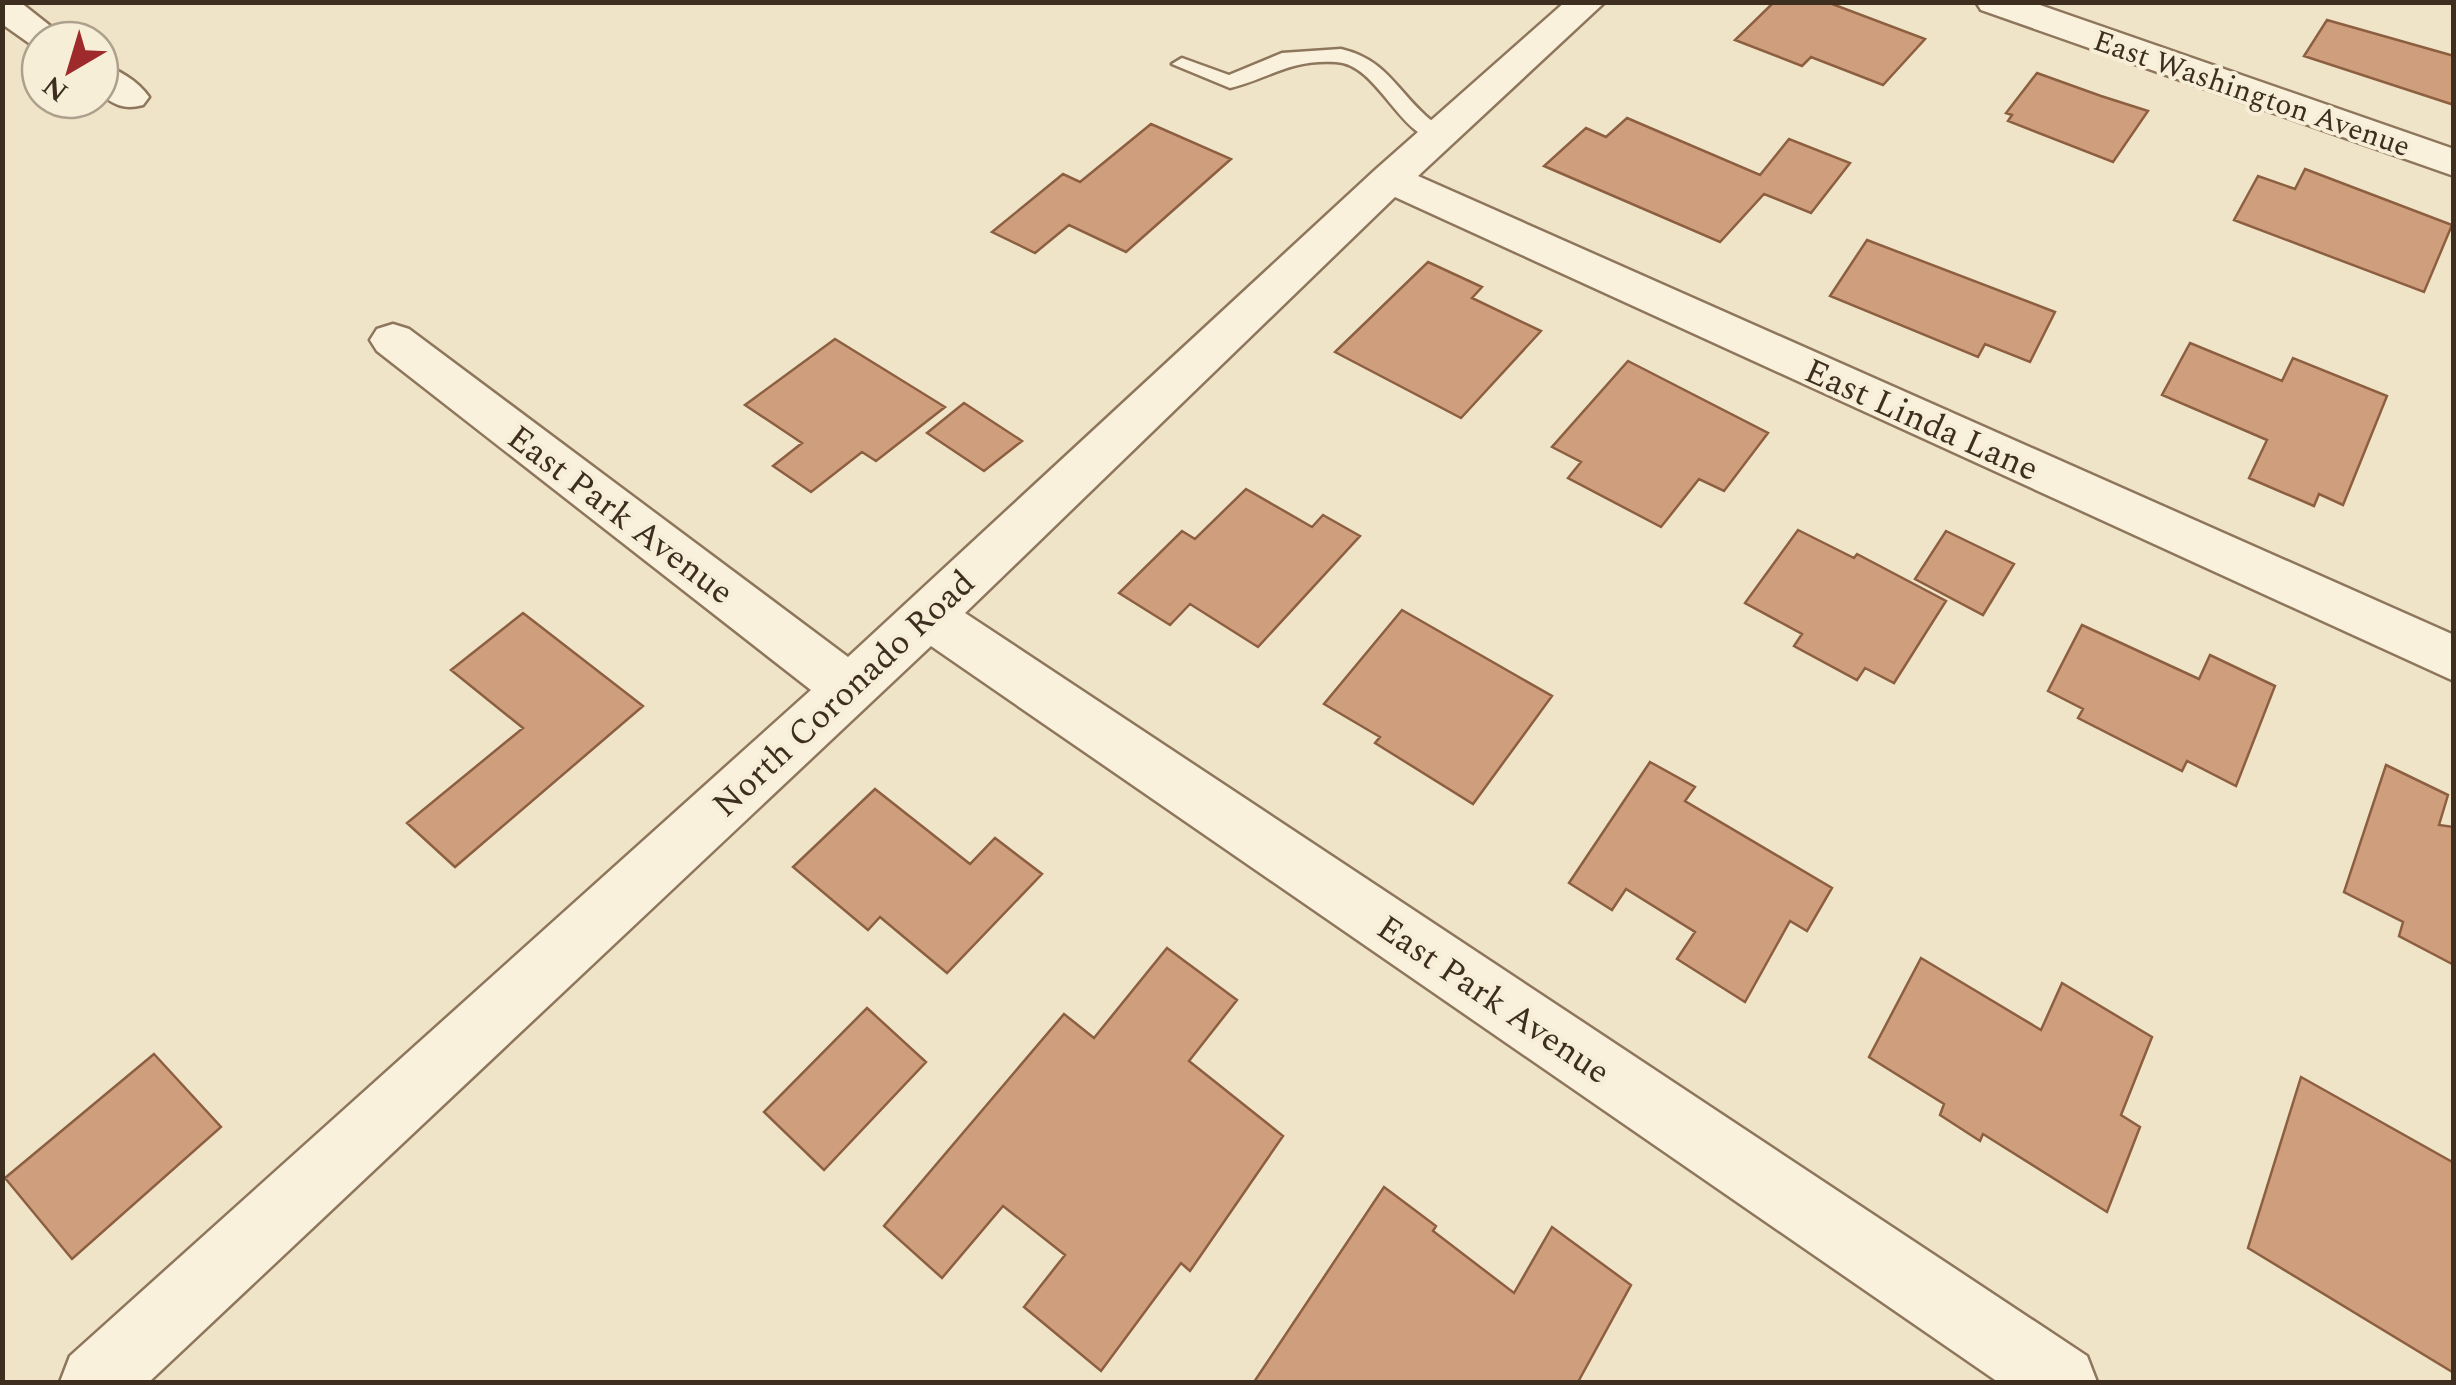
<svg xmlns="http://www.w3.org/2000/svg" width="2456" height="1385" font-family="Spectral,serif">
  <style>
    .building { fill: #cf9f7d; stroke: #8d5f41; stroke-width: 2.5 }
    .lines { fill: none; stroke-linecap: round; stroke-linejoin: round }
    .lane-casing { stroke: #8d765c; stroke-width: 5 }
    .street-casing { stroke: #8d765c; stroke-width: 5 }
    .lane { fill: #faf1dc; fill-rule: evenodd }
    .street { fill: #faf1dc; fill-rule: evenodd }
    .labels { text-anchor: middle; stroke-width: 8; stroke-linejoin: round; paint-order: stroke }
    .far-street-label { font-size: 30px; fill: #3d2e20; stroke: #f7eed8 }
    .street-label { font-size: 35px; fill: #3d2e20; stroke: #f7eed8 }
  </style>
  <rect width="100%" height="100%" fill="#f0e4c8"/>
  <path class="building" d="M 1774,2 L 1827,2 L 1925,39 L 1883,85 L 1811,57 L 1802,66 L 1735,40 Z
    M 2327,20 L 2454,56 L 2454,105 L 2304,56 Z
    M 2037,73 L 2101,96 L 2148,111 L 2113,162 L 2008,121 L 2012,115 L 2006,113 Z
    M 1627,118 L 1760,175 L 1789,139 L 1850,163 L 1811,213 L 1764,194 L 1720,242 L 1544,166 L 1586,128 L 1606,137 Z
    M 1151,124 L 1231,159 L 1126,252 L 1069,225 L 1035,253 L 992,232 L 1063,174 L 1080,182 Z
    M 2305,169 L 2452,225 L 2424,292 L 2234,220 L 2258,176 L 2295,189 Z
    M 1867,240 L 2055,312 L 2030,362 L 1985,344 L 1978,357 L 1830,296 Z
    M 1428,262 L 1482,287 L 1472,298 L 1541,331 L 1461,418 L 1335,352 Z
    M 835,339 L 945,407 L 876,461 L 862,452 L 811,492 L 773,466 L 802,443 L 745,405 Z
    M 2190,343 L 2282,381 L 2293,358 L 2387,396 L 2343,505 L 2319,494 L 2314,506 L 2249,478 L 2267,440 L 2162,395 Z
    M 1628,361 L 1768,433 L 1724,491 L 1699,479 L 1661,527 L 1568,478 L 1581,462 L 1552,447 Z
    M 964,403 L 1022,441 L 984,471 L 927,433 Z
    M 1246,489 L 1312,527 L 1323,515 L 1360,536 L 1258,647 L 1190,604 L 1170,625 L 1119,593 L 1182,531 L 1195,539 Z
    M 1798,530 L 1854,558 L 1857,554 L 1946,601 L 1894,683 L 1865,668 L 1857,680 L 1794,646 L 1802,634 L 1745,603 Z
    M 1946,531 L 2014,564 L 1983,615 L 1915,579 Z
    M 1402,610 L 1552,696 L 1473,804 L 1375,743 L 1380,737 L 1324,704 Z
    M 523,613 L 643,706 L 455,867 L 407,823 L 523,728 L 451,670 Z
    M 2082,625 L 2199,679 L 2210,655 L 2275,686 L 2236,786 L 2187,761 L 2182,771 L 2078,718 L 2083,709 L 2048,691 Z
    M 1650,762 L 1695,787 L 1685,801 L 1832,888 L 1807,931 L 1790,921 L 1745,1002 L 1677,959 L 1695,932 L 1626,889 L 1612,910 L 1569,883 Z
    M 2386,765 L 2448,795 L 2439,825 L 2454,827 L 2454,965 L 2399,936 L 2403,922 L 2344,892 Z
    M 875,789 L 970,864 L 995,838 L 1042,874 L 947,973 L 880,917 L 868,930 L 793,867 Z
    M 1167,948 L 1237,1000 L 1189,1061 L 1283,1136 L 1190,1271 L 1181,1263 L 1101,1371 L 1024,1307 L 1065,1255 L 1003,1206 L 942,1278 L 884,1226 L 1064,1014 L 1094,1038 Z
    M 1921,958 L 2041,1030 L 2062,983 L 2152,1037 L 2121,1115 L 2140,1127 L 2107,1212 L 1983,1134 L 1980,1141 L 1940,1115 L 1944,1104 L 1869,1057 Z
    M 867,1008 L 926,1062 L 824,1170 L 764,1112 Z
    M 154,1054 L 221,1127 L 72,1259 L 5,1178 Z
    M 2301,1077 L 2454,1163 L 2454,1373 L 2248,1248 Z
    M 1384,1187 L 1436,1226 L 1433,1231 L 1514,1293 L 1552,1227 L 1631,1285 L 1578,1382 L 1254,1382 Z"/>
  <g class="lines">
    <defs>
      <path id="lane" d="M 1341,49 C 1386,60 1394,87 1426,116 C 1433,123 1444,126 1451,134 L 1448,139 C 1403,150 1381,64 1336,62 C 1290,59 1270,78 1230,88 L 1172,64 L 1182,58 L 1229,75 L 1282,53 Z"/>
      <path id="street" d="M 2,2 L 20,2 L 68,40 L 40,40 L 40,49 L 36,48 L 2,24 Z
        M 1565,2 L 1605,2 L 1418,176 L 2454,635 L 2454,681 L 1395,197 L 965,613 L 2087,1356 L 2097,1382 L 1998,1382 L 931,646 L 149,1382 L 60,1382 L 70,1356 L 811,690 L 377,351 L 370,340 L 377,329 L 393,324 L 409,329 L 848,657 L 1375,170 Z
        M 1976,2 L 2031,2 L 2454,149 L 2454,176 L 1981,10 Z
        M 100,64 C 118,69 138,81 149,97 L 143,105 C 124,110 115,105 100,94 Z"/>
    </defs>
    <use href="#lane" class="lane-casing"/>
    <use href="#street" class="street-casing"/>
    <use href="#lane" class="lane"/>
    <use href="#street" class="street"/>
  </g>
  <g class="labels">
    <g class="far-street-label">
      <text transform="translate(2252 93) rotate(19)" y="10">East Washington Avenue</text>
    </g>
    <g class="street-label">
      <text transform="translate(1922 419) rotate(24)" y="12">East Linda Lane</text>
      <text transform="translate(621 514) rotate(37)" y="12">East Park Avenue</text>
      <text transform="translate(843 693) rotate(-43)" y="12">North Coronado Road</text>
      <text transform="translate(1494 999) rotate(34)" y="12">East Park Avenue</text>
    </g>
  </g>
  <rect width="2456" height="1385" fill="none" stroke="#3d2e20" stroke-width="10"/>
  <g transform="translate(70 70) rotate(218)"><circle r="48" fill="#f7eed8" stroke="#ada18e" stroke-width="2.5"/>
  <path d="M0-8L18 38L0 25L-18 38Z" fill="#9e2a2b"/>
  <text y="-15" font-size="28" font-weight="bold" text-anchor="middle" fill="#3d2e20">N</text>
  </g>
</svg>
